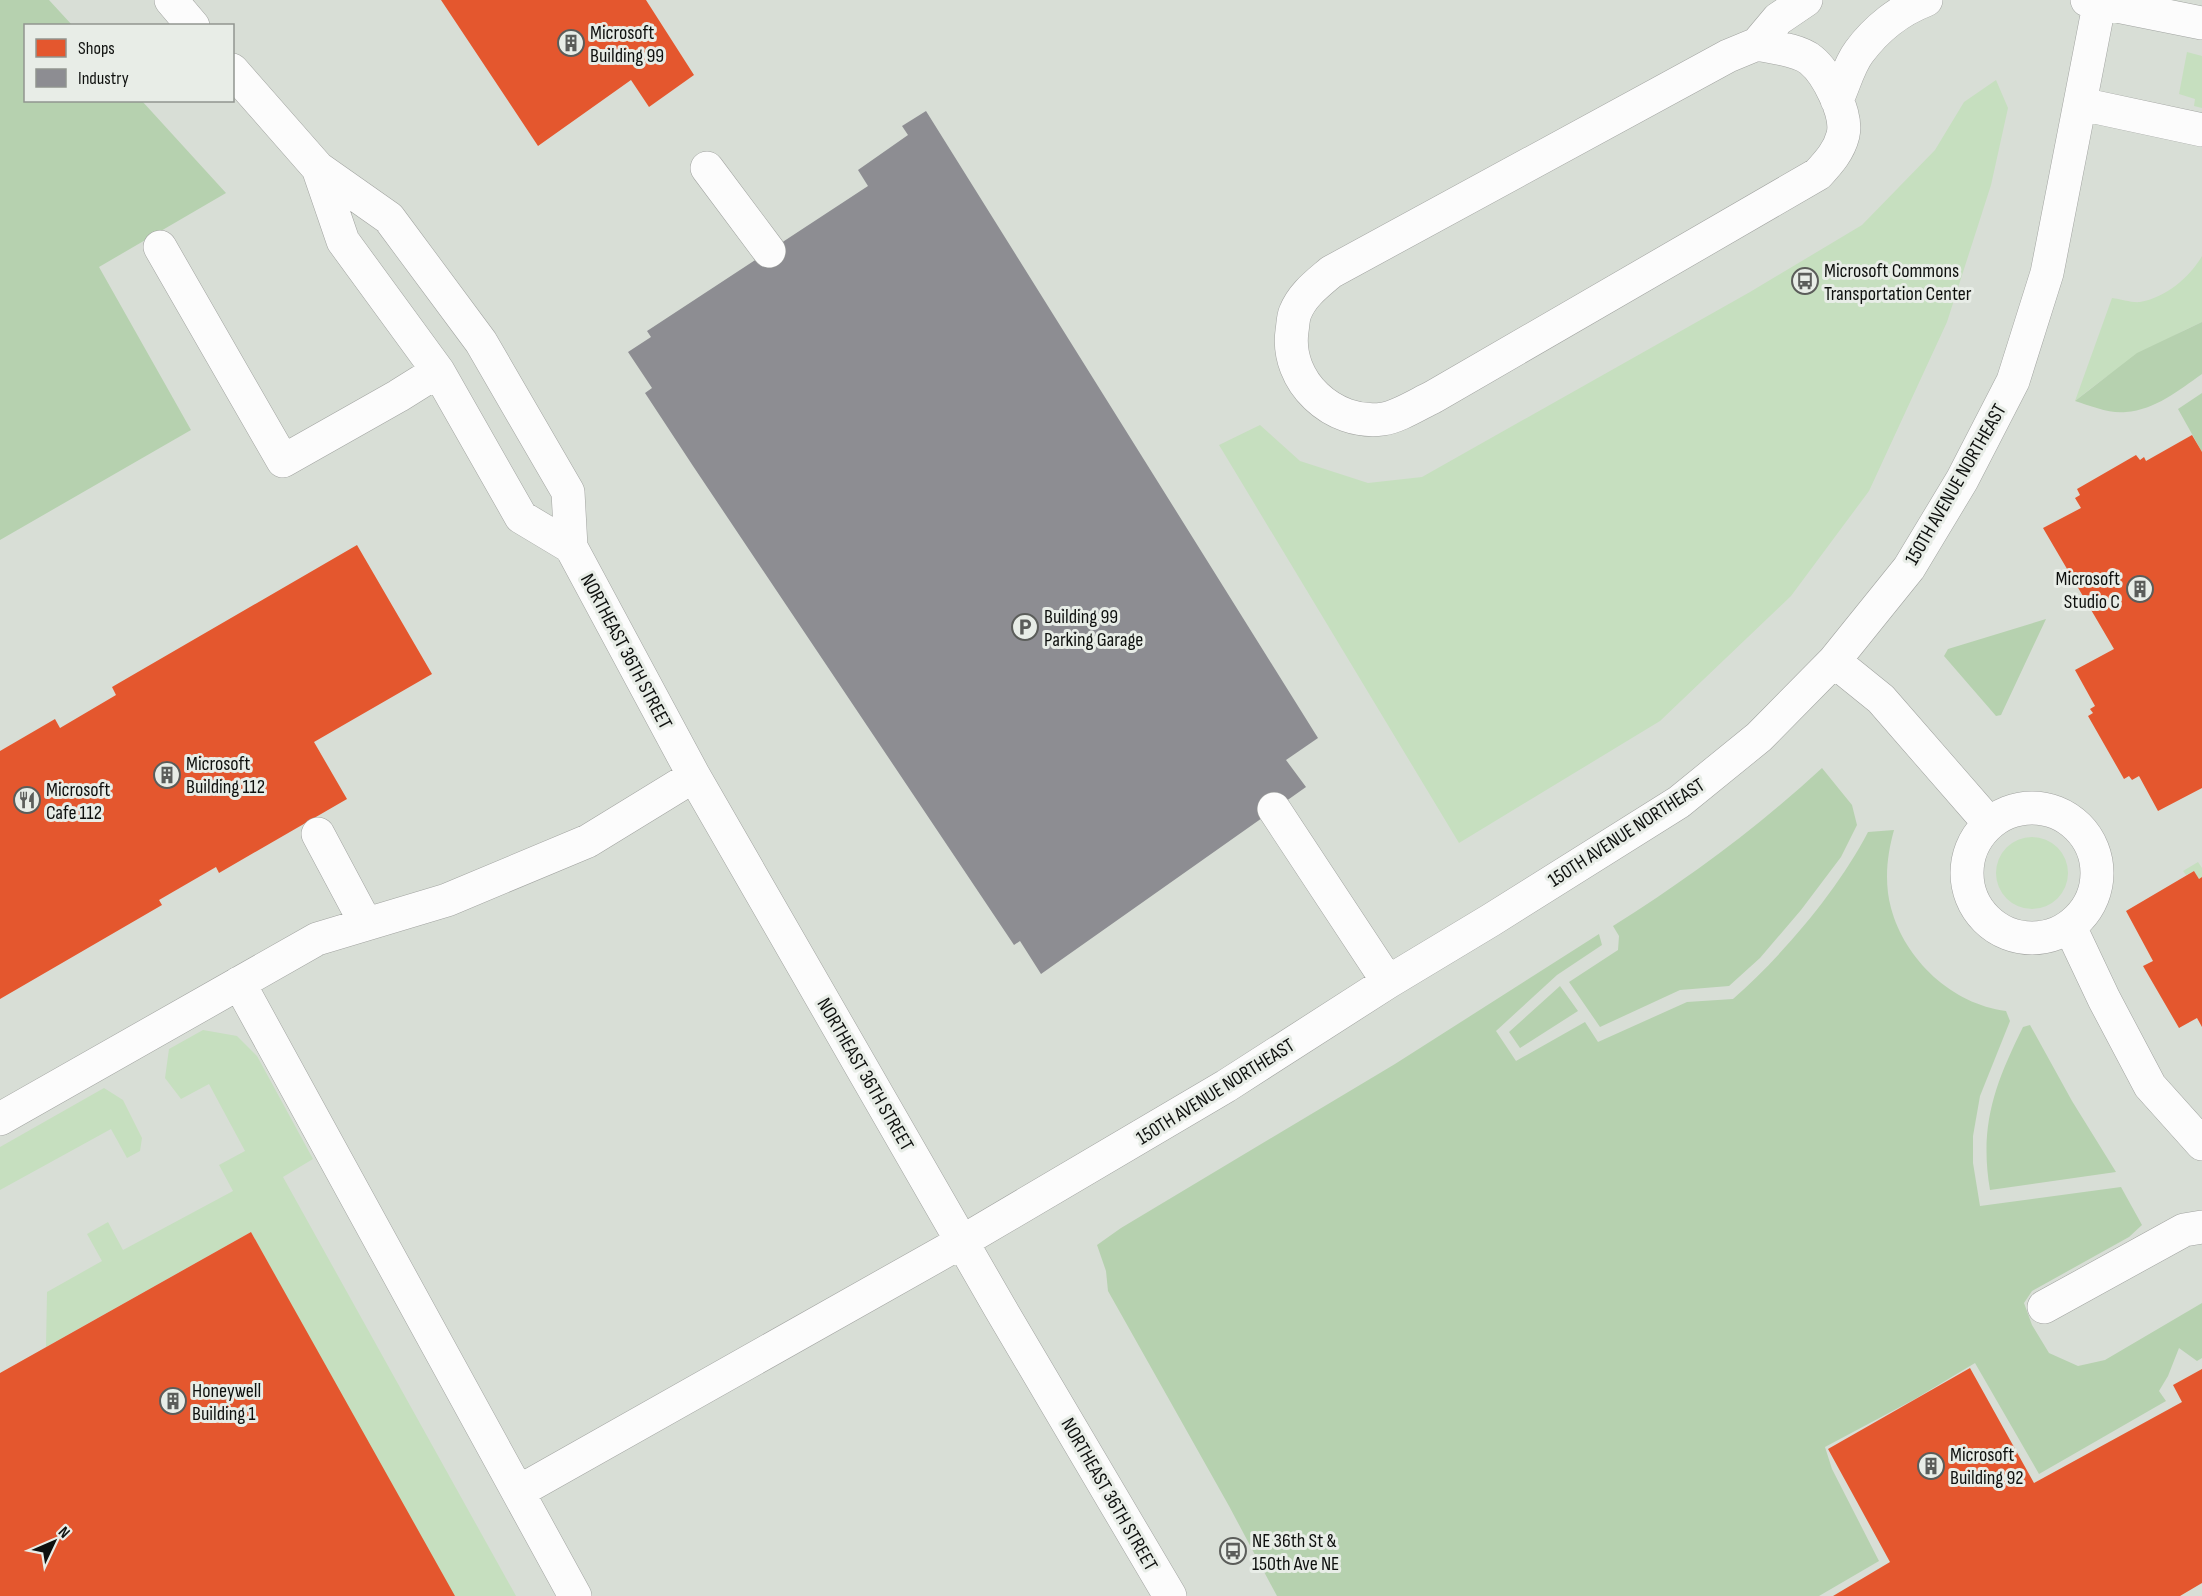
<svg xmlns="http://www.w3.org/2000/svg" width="2202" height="1596" font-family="'Sofia Sans Condensed',sans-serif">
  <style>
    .built { fill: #d8ded6; fill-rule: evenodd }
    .green { fill: #c6dfbf }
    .forest { fill: #b6d1af }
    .shops { fill: #e4572e }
    .industry { fill: #8d8d92 }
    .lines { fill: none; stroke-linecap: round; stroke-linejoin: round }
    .minor-casing { stroke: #a1a3a0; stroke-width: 34 }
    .minor { stroke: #fcfcfc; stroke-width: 33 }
    .labels { text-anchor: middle; stroke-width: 6; stroke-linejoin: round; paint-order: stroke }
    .poi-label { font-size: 20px; fill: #0e100e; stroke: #e8ede7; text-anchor: start }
    .street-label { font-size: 20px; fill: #0e100e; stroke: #e8ede7 }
  </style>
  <rect width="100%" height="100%" fill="#e9ece8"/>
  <path class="built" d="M 0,0 L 2202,0 L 2202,1596 L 0,1596 ZM 26,26 L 232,26 L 232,100 L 26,100 Z"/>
  <path class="green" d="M 2187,52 L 2202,56 L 2202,108 L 2194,106 L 2195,99 L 2179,94 Z
    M 1996,80 L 2008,108 L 1991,185 L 1947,322 L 1869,491 L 1791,596 L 1660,721 L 1459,843 L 1219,445 L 1260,425 L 1300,461 L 1368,483 L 1422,477 L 1750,292 L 1862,225 L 1935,150 L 1964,102 Z
    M 2202,256 L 2202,322 C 2156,343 2114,369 2075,401 L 2112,298 C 2121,299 2132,303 2140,302 C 2165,298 2190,277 2202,256 Z
    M1996 873a36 36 0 1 1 72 0a36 36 0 1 1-72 0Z
    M 2198,862 L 2202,868 L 2202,877 L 2199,879 L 2194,871 L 2186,875 L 2183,871 Z
    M 203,1030 L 237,1036 L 257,1056 L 313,1159 L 283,1177 L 516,1596 L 452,1596 L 251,1232 L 46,1347 L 47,1292 L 102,1261 L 87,1234 L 108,1222 L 123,1250 L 233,1191 L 219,1165 L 245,1151 L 209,1084 L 181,1099 L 165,1078 L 169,1049 Z
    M 104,1088 L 123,1100 L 142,1138 L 140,1151 L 127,1158 L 111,1129 L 0,1190 L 0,1147 Z"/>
  <path class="forest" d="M 0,0 L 49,0 L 72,25 L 26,26 L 26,100 L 142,101 L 226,193 L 99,267 L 191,430 L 0,540 Z
    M 2202,322 L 2202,374 C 2179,390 2155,410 2126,412 C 2110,414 2091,406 2075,401 L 2137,353 Z
    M 2202,393 L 2202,452 L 2178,409 Z
    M 2046,619 L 2001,715 L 1996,716 L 1944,656 L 1948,649 Z
    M 1822,768 L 1852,805 L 1857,825 L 1841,857 L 1801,910 L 1760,958 L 1729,986 L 1680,990 L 1600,1027 L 1569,982 L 1618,950 L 1619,936 L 1613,926 C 1688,879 1757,828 1822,768 Z
    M 1894,830 C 1887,855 1884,882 1891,908 C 1905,960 1952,1004 2006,1011 L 2010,1021 L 1980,1096 L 1973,1136 L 1973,1163 L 1980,1206 L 2121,1187 L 2142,1225 L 2129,1237 L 2032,1291 L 2024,1303 L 2032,1325 L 2049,1353 L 2078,1366 L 2105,1360 L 2202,1303 L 2202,1358 L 2197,1361 L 2179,1348 L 2168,1376 L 2159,1391 L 2166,1401 L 2039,1474 L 1975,1363 L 1915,1399 L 1825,1447 L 1832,1469 L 1879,1561 L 1819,1596 L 1277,1596 L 1229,1506 L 1108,1291 L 1106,1271 L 1097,1245 L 1121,1228 L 1395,1064 L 1599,934 L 1602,945 L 1557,975 L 1496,1031 L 1516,1061 L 1585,1022 L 1598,1042 L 1687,1002 L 1733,999 C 1783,955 1838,890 1868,832 Z
    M 1560,986 L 1578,1011 L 1520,1048 L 1509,1032 Z
    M 2030,1025 L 2072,1101 L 2116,1172 L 1990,1190 C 1979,1125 1995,1084 2023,1027 Z"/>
  <path class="shops" d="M 441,0 L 646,0 L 694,75 L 649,107 L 631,80 L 538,146 Z
    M 2192,435 L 2202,452 L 2202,788 L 2158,811 L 2139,776 L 2132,780 L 2129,776 L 2124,779 L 2088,716 L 2093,713 L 2090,709 L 2095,706 L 2075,670 L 2114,649 L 2043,528 L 2081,508 L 2075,498 L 2080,495 L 2077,489 L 2136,455 L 2140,460 L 2144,457 L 2146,461 Z
    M 357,545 L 432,674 L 314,742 L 347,799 L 219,873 L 216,867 L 159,900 L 162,905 L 0,999 L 0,751 L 55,719 L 60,728 L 116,695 L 112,687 Z
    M 2194,871 L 2199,879 L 2202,877 L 2202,1027 L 2197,1018 L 2179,1028 L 2143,966 L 2153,961 L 2126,911 Z
    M 251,1232 L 455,1596 L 0,1596 L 0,1373 Z
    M 1970,1368 L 2034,1483 L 2182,1402 L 2173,1385 L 2202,1369 L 2202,1583 L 2180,1596 L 1833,1596 L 1890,1562 L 1828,1449 Z"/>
  <path class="industry" d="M 926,111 L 1318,738 L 1286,760 L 1306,787 L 1041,974 L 1020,941 L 1014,945 L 693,466 L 645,393 L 652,388 L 628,352 L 651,337 L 647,331 L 868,186 L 858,170 L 908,135 L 902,126 Z"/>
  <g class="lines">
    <defs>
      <path id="minor" d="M 171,0 L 193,26
        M 2087,0 L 2202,23
        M 1757,44 C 1772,47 1799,50 1811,60 C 1827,73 1848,114 1843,135 C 1839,151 1829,162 1818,174 L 1433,397 C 1420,403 1398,417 1383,419 C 1333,426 1285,381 1292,331 C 1293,325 1293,318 1295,313 C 1302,295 1317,284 1331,272 L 1728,56 Z
        M 1757,44 L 1778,19 L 1806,0
        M 232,70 L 318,168 L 389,218 L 481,342 L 568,492 L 571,547 L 694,776 L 1000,1308 L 1170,1596
        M 1837,100 C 1844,85 1849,65 1859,52 C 1876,29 1900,10 1926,0
        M 2081,104 L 2202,130
        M 318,168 L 343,241 L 438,371 L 521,517 L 571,547
        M 707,168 L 769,251
        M 160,247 L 283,461 L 398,396 L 438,371
        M 1834,661 L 1881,699 L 1989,823
        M1967 873a65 65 0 1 1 130 0a65 65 0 1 1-130 0Z
        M 1274,809 L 1388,982
        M 318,834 L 366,924
        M 2070,927 L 2104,999 L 2150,1086 L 2202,1144
        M 239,983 L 575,1596
        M 0,1119 L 317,939 L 447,900 L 588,841 L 694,776
        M 2044,1307 L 2184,1230 L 2202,1227
        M 518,1492 L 963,1241 L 1226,1086 L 1388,982 L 1491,920 L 1679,802 L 1759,737 L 1834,661 L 1909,568 L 1962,480 L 2013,381 L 2047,273 L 2100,0"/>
    </defs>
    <use href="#minor" class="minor-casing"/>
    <use href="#minor" class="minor"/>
  </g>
  <defs>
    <symbol id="building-ring" viewBox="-11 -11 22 22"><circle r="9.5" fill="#e8ede7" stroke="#5b5d5a" stroke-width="1.5"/><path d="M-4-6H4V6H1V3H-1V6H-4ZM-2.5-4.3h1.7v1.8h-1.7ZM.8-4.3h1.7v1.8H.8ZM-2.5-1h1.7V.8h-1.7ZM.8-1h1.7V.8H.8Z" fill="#5b5d5a"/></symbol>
    <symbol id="bus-ring" viewBox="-11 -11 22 22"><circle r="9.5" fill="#e8ede7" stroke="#5b5d5a" stroke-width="1.5"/><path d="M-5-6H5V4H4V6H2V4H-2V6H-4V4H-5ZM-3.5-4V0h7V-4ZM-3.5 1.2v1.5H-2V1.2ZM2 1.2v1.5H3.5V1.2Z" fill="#5b5d5a"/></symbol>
    <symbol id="parking-ring" viewBox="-11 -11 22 22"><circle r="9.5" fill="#e8ede7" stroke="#5b5d5a" stroke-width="1.5"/><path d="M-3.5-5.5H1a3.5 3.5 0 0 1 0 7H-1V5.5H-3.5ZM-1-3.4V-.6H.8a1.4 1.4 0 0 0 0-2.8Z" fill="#5b5d5a"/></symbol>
    <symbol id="restaurant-ring" viewBox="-11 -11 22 22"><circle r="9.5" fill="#e8ede7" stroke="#5b5d5a" stroke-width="1.5"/><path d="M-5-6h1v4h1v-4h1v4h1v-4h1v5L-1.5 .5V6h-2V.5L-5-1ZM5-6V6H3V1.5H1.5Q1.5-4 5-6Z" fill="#5b5d5a"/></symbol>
  </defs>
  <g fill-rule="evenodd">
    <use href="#building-ring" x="556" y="28" width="30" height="30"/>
    <use href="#bus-ring" x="1790" y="266" width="30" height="30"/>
    <use href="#building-ring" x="2125" y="574" width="30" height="30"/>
    <use href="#parking-ring" x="1010" y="612" width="30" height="30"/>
    <use href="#building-ring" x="152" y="760" width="30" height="30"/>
    <use href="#restaurant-ring" x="12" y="785" width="30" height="30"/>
    <use href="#building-ring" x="158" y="1386" width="30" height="30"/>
    <use href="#building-ring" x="1916" y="1451" width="30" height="30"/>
    <use href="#bus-ring" x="1218" y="1536" width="30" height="30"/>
  </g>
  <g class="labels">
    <g class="poi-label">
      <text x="590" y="39">Microsoft<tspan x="590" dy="23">Building 99</tspan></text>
      <text x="1824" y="277">Microsoft Commons<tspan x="1824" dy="23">Transportation Center</tspan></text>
      <text x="2120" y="585" text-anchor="end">Microsoft<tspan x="2120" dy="23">Studio C</tspan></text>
      <text x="1044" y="623">Building 99<tspan x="1044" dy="23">Parking Garage</tspan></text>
      <text x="186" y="770">Microsoft<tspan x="186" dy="23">Building 112</tspan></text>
      <text x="46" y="796">Microsoft<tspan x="46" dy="23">Cafe 112</tspan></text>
      <text x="192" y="1397">Honeywell<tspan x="192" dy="23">Building 1</tspan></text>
      <text x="1950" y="1461">Microsoft<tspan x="1950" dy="23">Building 92</tspan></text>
      <text x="1252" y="1547">NE 36th St &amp;<tspan x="1252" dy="23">150th Ave NE</tspan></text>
    </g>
    <g class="street-label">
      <text transform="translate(1955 484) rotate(-60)" y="7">150TH AVENUE NORTHEAST</text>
      <text transform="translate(627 651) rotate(62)" y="7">NORTHEAST 36TH STREET</text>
      <text transform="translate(1626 832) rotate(-33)" y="7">150TH AVENUE NORTHEAST</text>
      <text transform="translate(866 1074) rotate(60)" y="7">NORTHEAST 36TH STREET</text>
      <text transform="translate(1215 1091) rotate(-32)" y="7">150TH AVENUE NORTHEAST</text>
      <text transform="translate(1110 1494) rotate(60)" y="7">NORTHEAST 36TH STREET</text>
    </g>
  </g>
  <rect x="24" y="24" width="210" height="78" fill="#e8ede7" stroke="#919590" stroke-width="1.5"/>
  <rect x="36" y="39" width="30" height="18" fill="#e4572e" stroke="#919590" stroke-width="1.5"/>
  <text x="78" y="54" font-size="18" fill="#0e100e">Shops</text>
  <rect x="36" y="69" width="30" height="18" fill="#8d8d92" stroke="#919590" stroke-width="1.5"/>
  <text x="78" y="84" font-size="18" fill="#0e100e">Industry</text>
  <g transform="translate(54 1542) rotate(46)" stroke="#e8ede7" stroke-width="4.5" paint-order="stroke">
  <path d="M0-4.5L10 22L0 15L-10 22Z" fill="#0e100e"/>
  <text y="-9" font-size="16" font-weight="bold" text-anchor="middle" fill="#0e100e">N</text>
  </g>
</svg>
